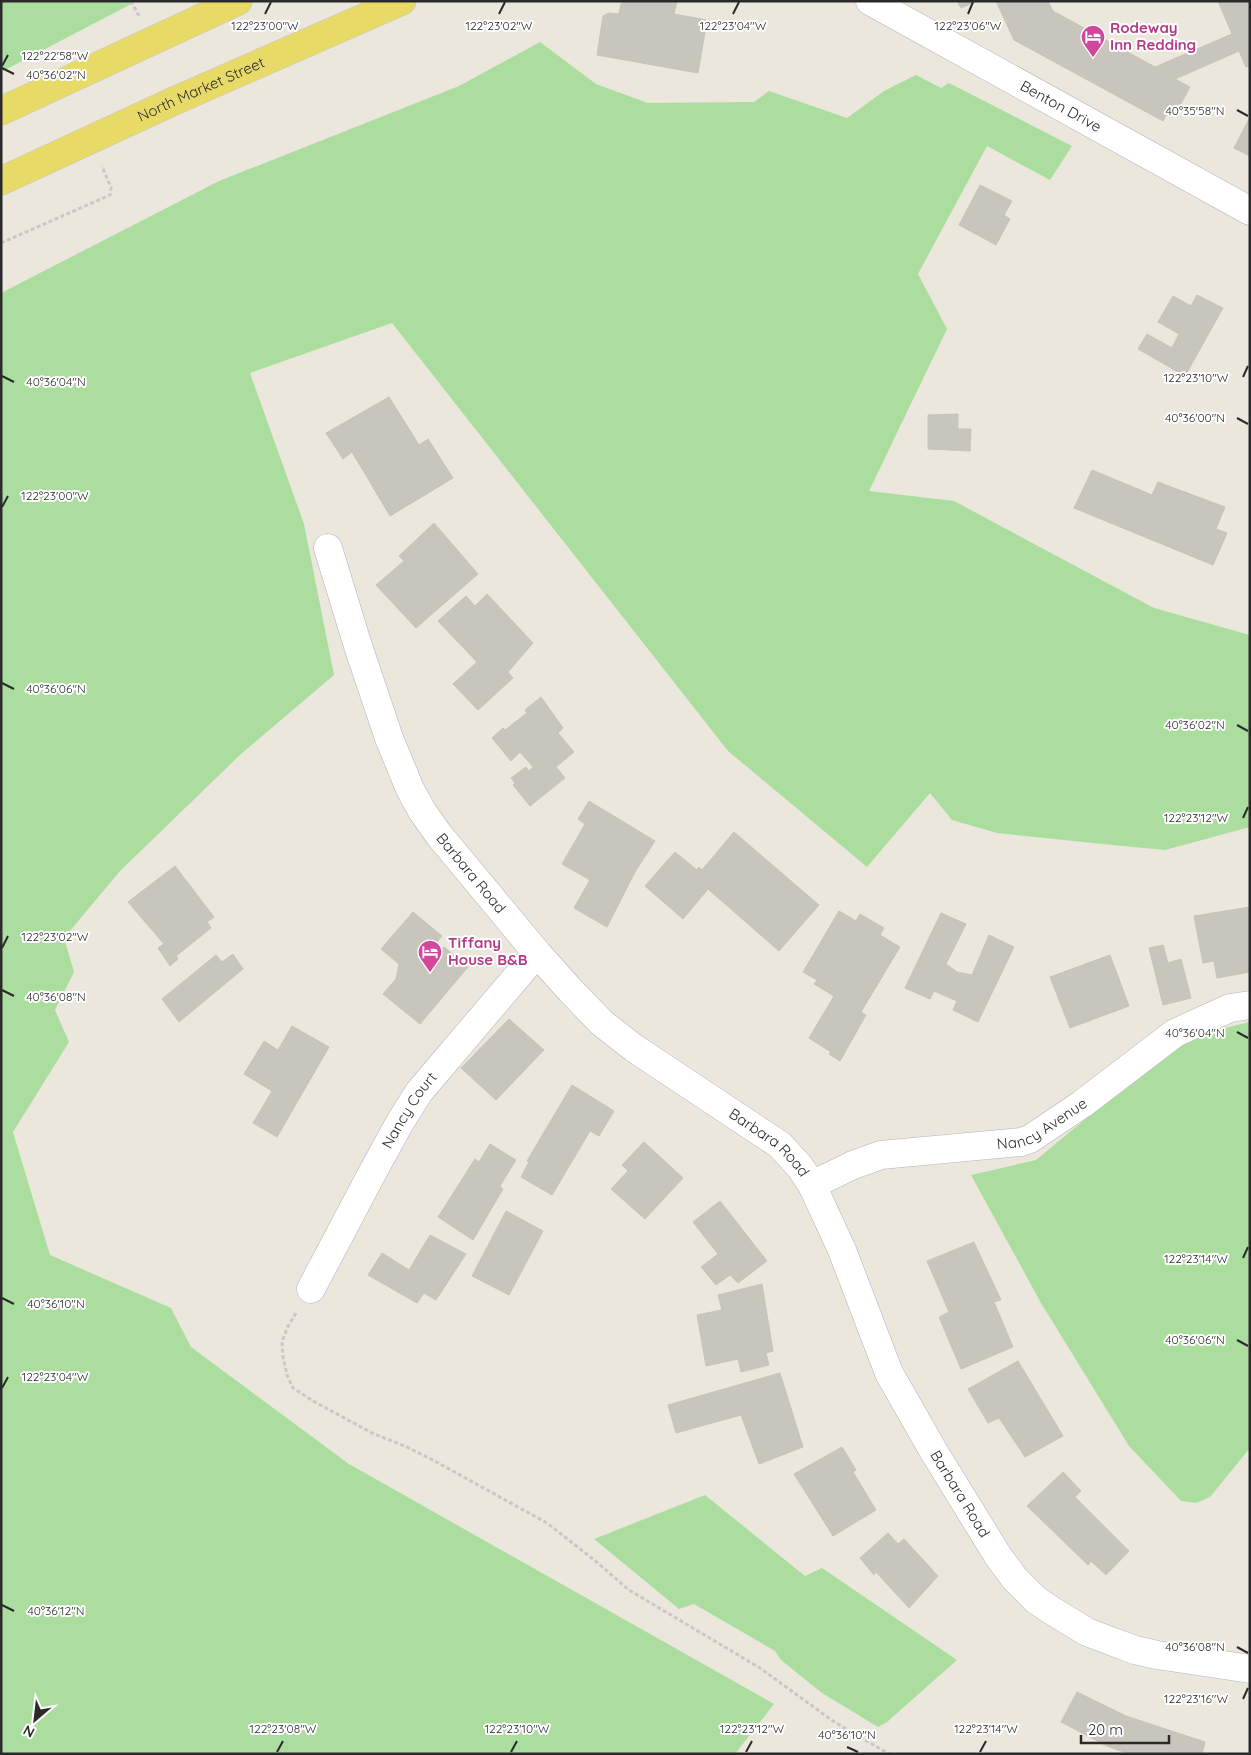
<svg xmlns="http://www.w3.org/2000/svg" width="1251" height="1755" font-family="Quicksand,sans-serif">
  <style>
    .green { fill: #abde9e }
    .building { fill: #c7c5bc; stroke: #c7c3b7 }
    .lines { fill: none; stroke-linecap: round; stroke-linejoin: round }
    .minor-casing { stroke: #b1b2bd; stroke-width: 29 }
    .major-casing { stroke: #c8c8c8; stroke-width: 29 }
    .path { stroke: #c8c8c8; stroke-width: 3; stroke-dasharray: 4 2.5; stroke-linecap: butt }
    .minor { stroke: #fff; stroke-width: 28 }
    .major { stroke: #e7da67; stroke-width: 28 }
    .ticks { fill: none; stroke: #2a2a2a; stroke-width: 2 }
    .labels { text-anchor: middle; stroke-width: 4; stroke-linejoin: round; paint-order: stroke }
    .hotel-label { font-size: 15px; font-weight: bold; fill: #b23c85; stroke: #fff; text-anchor: start }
    .street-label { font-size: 15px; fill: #2a2a2a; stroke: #fff }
    .ticks-label { font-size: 12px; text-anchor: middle; fill: #2a2a2a; stroke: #fff; stroke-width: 4; stroke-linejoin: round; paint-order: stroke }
  </style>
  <rect width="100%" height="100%" fill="#ebe7dd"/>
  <path class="green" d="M 1,1 L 137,1 L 1,72 Z
    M 540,42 L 596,84 L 648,103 L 754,102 L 769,91 L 847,118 L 884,91 L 916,75 L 941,88 L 949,83 L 1072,146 L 1050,180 L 987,146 L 918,274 L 947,329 L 869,491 L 954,501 L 1154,608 L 1250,635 L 1250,827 L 1165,850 L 1102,844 L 997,833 L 952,820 L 930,793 L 867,867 L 728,751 L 392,323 L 250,373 L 304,524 L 334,675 L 241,754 L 120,871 L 64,938 L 74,972 L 55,1010 L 69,1042 L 13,1132 L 50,1255 L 171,1308 L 191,1347 L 349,1464 L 774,1704 L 735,1754 L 1,1754 L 1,293 L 219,181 L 459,86 Z
    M 1250,1022 L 1250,1448 L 1210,1497 L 1196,1503 L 1181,1501 L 1129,1446 L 1041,1303 L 971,1175 L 1036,1160 L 1129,1083 L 1182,1044 L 1208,1032 Z
    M 705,1495 L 805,1576 L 822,1568 L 957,1660 L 887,1722 L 878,1727 L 822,1693 L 781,1660 L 775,1651 L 694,1604 L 679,1609 L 594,1539 Z"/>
  <path class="building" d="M 625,1 L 677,1 L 674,14 L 707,20 L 698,73 L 597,55 L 603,16 L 609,13 L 619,14 L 621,4 Z
    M 957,1 L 977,1 L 961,8 Z
    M 996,1 L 1048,1 L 1053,11 L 1155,67 L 1232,34 L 1218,1 L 1250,1 L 1250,66 L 1246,67 L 1239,51 L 1175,79 L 1190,87 L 1177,111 L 1170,107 L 1163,121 L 1014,40 Z
    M 1250,117 L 1250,156 L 1234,148 Z
    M 980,185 L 1012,201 L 1004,215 L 1010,219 L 996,245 L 959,225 Z
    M 1197,295 L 1223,308 L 1185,376 L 1138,349 L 1147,334 L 1172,348 L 1179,334 L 1158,322 L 1173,296 L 1191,306 Z
    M 389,397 L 419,445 L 428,439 L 453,478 L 390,516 L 352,452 L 343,459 L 326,433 Z
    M 958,414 L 958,429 L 971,429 L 970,451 L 928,449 L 928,415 Z
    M 1092,470 L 1152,495 L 1158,482 L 1225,507 L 1216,529 L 1227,533 L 1213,565 L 1074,508 Z
    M 434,523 L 478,574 L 416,628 L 376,585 L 404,561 L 399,556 Z
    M 487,594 L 533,643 L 508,672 L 513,678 L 478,710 L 453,684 L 477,662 L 438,621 L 466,596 L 475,606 Z
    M 541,697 L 563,728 L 558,733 L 574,752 L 556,767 L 565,778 L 530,806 L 513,785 L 515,783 L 511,778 L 526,767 L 529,771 L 533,767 L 520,752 L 511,761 L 492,738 L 503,728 L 505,730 L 527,713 L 525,710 Z
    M 589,801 L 655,841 L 635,872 L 607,927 L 574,908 L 590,880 L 562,864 L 585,824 L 578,819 Z
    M 734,832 L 819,905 L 779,951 L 708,889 L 683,919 L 645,886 L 675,852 L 697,870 L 699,867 L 702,870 Z
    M 175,866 L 214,917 L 207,922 L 211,928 L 176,956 L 178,959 L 170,966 L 158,948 L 164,944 L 128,902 Z
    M 1250,907 L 1250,972 L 1217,978 L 1214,961 L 1203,963 L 1194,916 Z
    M 839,911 L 856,921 L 860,914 L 884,928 L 880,935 L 900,947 L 861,1012 L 866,1015 L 840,1061 L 829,1054 L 831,1052 L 809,1038 L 834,996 L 814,984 L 817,980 L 803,972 Z
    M 413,912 L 442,936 L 429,951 L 436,956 L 444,947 L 468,967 L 420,1024 L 383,994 L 396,979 L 399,964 L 381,949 Z
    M 941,913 L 966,924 L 946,964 L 957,972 L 972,975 L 989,935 L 1014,947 L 978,1022 L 953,1010 L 957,1001 L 934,991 L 930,999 L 905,988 Z
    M 1163,945 L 1168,963 L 1181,959 L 1191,998 L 1163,1005 L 1149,948 Z
    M 233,954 L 243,969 L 179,1022 L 162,999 L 216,955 L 222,962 Z
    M 1110,955 L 1129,1006 L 1070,1028 L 1050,977 Z
    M 509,1019 L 544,1050 L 496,1100 L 461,1068 Z
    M 292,1026 L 329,1047 L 277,1137 L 253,1123 L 272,1091 L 244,1074 L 264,1041 L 278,1050 Z
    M 572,1085 L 614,1111 L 599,1136 L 590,1131 L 552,1195 L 521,1177 L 529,1162 L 527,1161 Z
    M 644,1142 L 683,1178 L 645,1219 L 611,1189 L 628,1171 L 622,1165 Z
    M 490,1144 L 516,1160 L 500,1186 L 503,1189 L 473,1240 L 438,1217 L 475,1159 L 479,1162 Z
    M 720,1201 L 767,1261 L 738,1283 L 730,1275 L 716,1285 L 701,1267 L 718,1254 L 693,1222 Z
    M 506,1211 L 543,1231 L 509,1295 L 472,1276 Z
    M 430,1235 L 466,1254 L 436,1300 L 424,1293 L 417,1303 L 368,1275 L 382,1253 L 409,1270 Z
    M 974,1242 L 1001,1300 L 994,1302 L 1013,1347 L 961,1369 L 939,1317 L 949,1312 L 927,1261 Z
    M 762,1284 L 773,1351 L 766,1353 L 769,1365 L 741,1372 L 738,1359 L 706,1366 L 697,1315 L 722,1310 L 718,1295 Z
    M 1018,1361 L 1063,1436 L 1025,1457 L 999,1418 L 988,1423 L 968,1389 Z
    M 780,1373 L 803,1447 L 759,1464 L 741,1415 L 676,1433 L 668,1405 Z
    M 842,1447 L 856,1470 L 853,1472 L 876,1510 L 833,1536 L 794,1474 Z
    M 1063,1472 L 1081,1491 L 1075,1497 L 1129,1551 L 1106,1575 L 1091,1561 L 1088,1565 L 1027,1506 Z
    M 888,1533 L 898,1544 L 904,1539 L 938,1576 L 909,1608 L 876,1572 L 874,1575 L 860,1558 Z
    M 1077,1692 L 1126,1716 L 1205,1742 L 1202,1754 L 1129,1754 L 1107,1746 L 1061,1722 Z"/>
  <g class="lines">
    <defs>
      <g id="minor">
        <path id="s1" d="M 870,1 L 1250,211"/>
        <path id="s2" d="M 328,548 L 358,646 L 389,738 L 410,789 L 422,811 L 439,835 L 537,953 L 571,991 L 602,1023 L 634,1048 L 780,1145 L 800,1167 L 812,1185 L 842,1250 L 889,1373 L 934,1452 L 998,1556 L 1015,1579 L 1036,1600 L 1051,1610 L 1087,1632 L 1108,1640 L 1135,1650 L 1157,1655 L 1250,1669"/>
        <path id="s3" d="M 812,1185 L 853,1165 L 881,1155 L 1021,1142 L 1030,1139 L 1082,1104 L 1175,1033 L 1230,1008 L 1250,1005"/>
        <path id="s4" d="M 311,1289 L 369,1179 L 399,1124 L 419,1092 L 537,953"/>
      </g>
      <g id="major">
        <path d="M 1,111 L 238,1"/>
        <path id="s5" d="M 1,181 L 174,101 L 402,1"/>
      </g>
    </defs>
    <use href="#minor" class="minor-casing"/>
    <use href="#major" class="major-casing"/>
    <path class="path" d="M 131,1 L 139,16
      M 1,243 L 110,195 L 111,188 L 102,166
      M 296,1313 L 287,1328 L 282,1342 L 283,1357 L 287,1375 L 293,1388 L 313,1401 L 372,1433 L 407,1447 L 431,1459 L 547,1523 L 593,1559 L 629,1590 L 760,1668 L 833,1721 L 889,1754"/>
    <use href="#minor" class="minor"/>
    <use href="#major" class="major"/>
  </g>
  <path class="ticks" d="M 265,14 L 271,2M 499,14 L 505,2M 733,14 L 739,2M 968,14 L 973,2M 2,66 L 8,55M 2,68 L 14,74M 1237,110 L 1248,116M 2,376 L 14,382M 1243,377 L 1248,366M 1237,418 L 1248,424M 2,507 L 8,496M 2,683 L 14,689M 1237,725 L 1248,731M 1243,818 L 1248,807M 2,948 L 8,936M 2,990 L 14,996M 1237,1032 L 1248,1038M 1243,1258 L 1248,1247M 2,1298 L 14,1304M 1237,1340 L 1248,1346M 2,1388 L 8,1377M 2,1605 L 14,1611M 1237,1647 L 1248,1653M 1243,1699 L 1248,1688M 847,1747 L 858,1752M 277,1752 L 283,1741M 511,1752 L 517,1741M 746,1752 L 752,1741M 980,1752 L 986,1741"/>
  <defs>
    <symbol id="hotel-pin" viewBox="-11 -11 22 30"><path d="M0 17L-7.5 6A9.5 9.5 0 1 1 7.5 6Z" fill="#d1479c" stroke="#fff"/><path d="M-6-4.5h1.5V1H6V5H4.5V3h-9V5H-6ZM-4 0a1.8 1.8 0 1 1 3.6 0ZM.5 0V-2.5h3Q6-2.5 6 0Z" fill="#fff"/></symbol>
  </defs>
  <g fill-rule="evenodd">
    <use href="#hotel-pin" x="1079" y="23" width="28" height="38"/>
    <use href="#hotel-pin" x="416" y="938" width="28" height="38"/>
  </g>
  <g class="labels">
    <g class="hotel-label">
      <text x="1110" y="33">Rodeway<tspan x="1110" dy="17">Inn Redding</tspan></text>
      <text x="448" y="948">Tiffany<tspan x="448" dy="17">House B&amp;B</tspan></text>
    </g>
    <g class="street-label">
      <text dy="5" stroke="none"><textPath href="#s5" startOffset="220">North Market Street</textPath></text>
      <text dy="5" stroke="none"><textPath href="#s1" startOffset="218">Benton Drive</textPath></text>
      <text dy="5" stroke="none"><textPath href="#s2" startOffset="359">Barbara Road</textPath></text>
      <text dy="5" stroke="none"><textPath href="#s4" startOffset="204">Nancy Court</textPath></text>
      <text dy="5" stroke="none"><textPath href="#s3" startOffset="242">Nancy Avenue</textPath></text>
      <text dy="5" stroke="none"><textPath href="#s2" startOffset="764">Barbara Road</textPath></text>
      <text dy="5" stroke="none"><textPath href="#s2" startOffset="1169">Barbara Road</textPath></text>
    </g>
  </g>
  <g class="ticks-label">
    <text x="265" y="30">122°23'00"W</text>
    <text x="499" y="30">122°23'02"W</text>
    <text x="733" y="30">122°23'04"W</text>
    <text x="968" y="30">122°23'06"W</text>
    <text x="55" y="60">122°22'58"W</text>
    <text x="56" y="79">40°36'02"N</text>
    <text x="1195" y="115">40°35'58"N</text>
    <text x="1196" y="382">122°23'10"W</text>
    <text x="56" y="386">40°36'04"N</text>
    <text x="1195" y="422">40°36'00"N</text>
    <text x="55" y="500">122°23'00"W</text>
    <text x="56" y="693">40°36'06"N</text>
    <text x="1195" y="729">40°36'02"N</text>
    <text x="1196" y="822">122°23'12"W</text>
    <text x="55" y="941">122°23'02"W</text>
    <text x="56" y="1001">40°36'08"N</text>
    <text x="1195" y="1037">40°36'04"N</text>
    <text x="1196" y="1263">122°23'14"W</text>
    <text x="56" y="1308">40°36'10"N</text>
    <text x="1195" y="1344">40°36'06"N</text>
    <text x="55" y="1381">122°23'04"W</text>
    <text x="56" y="1615">40°36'12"N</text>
    <text x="1195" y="1651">40°36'08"N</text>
    <text x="1196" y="1703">122°23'16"W</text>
    <text x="283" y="1733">122°23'08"W</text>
    <text x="517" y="1733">122°23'10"W</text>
    <text x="752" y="1733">122°23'12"W</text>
    <text x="986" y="1733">122°23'14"W</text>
    <text x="847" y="1739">40°36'10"N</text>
  </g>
  <rect width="1251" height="1755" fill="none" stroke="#2a2a2a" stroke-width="5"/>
  <g transform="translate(35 1720) rotate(208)" stroke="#ffffff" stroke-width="4" paint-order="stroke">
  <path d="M0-4L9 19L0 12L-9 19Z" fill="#2a2a2a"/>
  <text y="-8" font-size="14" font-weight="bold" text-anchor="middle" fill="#2a2a2a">N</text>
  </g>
  <path d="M1081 1735v8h88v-8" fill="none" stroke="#2a2a2a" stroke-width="2.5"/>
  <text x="1088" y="1735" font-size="15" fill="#2a2a2a" stroke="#ffffff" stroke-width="4" paint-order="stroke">20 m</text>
</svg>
